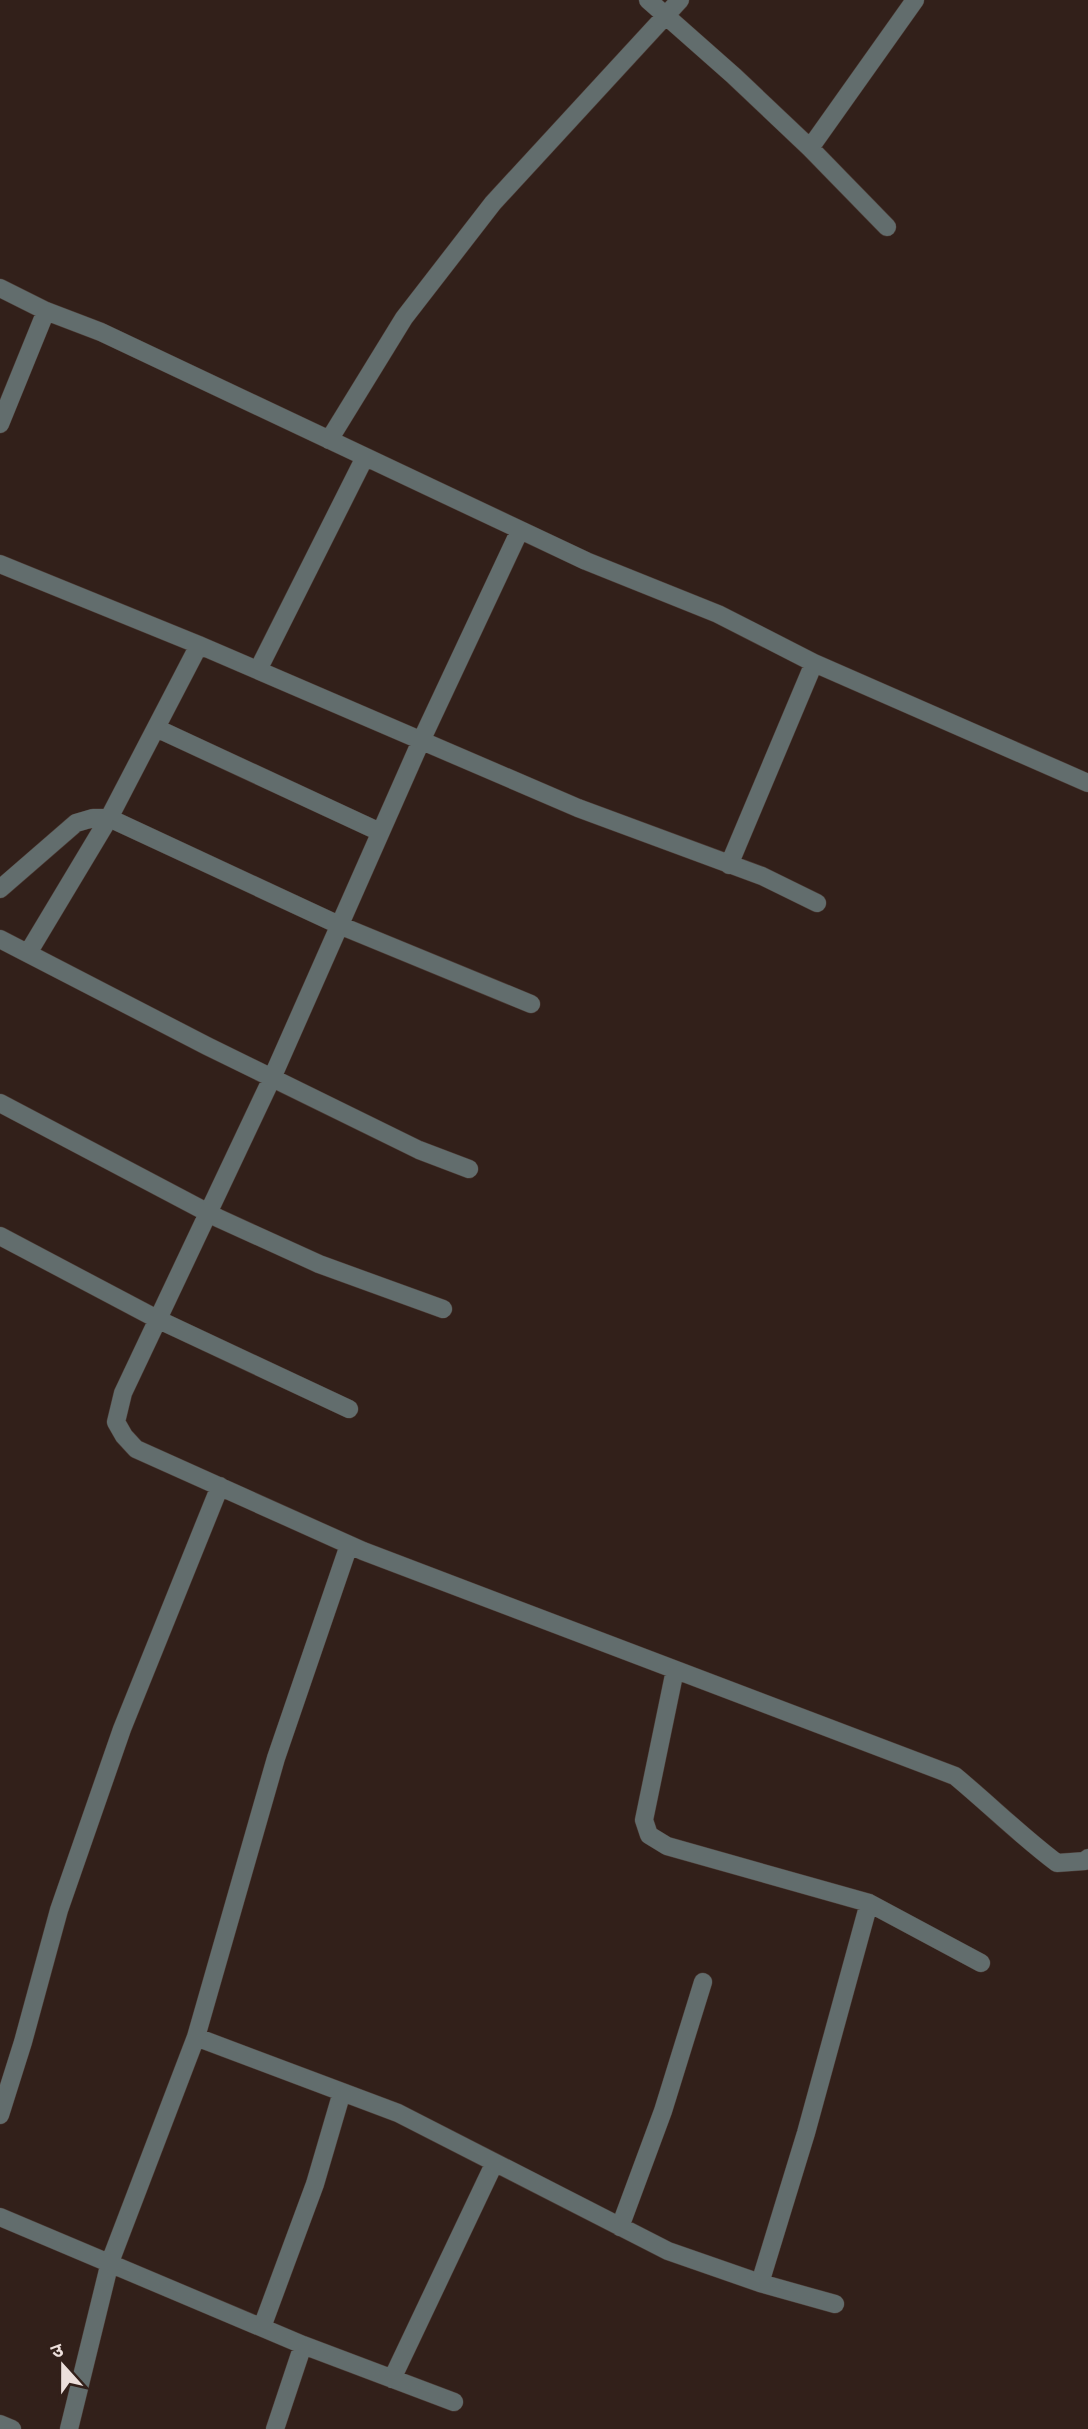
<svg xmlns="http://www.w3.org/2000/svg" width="1088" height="2429" font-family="Literata,'Noto Sans Devanagari',serif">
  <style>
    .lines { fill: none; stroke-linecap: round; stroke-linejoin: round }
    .minor-casing { stroke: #4c3b35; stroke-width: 19 }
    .minor { stroke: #626d6d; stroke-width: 18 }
  </style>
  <rect width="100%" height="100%" fill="#32201a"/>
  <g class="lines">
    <defs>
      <path id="minor" d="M 648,0 L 734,76 L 810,148 L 887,227
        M 810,148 L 915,0
        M 0,288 L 46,311 L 101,332 L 586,561 L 718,614 L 814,663
        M 0,424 L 46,311
        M 329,440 L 404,318 L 493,203 L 680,0
        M 520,530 L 421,741 L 272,1078 L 123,1393 L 116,1422 L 124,1436 L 136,1449 L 363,1551 L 955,1776 C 990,1805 1021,1836 1057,1863 L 1085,1861 L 1088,1858
        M 0,564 L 199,645 L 578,808 L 762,876 L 817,903
        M 258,670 L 365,457
        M 156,728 L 380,832
        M 729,865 L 814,663 L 1088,783
        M 0,889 L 76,823 L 93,818 L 109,818 L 339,925 L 531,1004
        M 0,939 L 207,1046 L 419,1150 L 469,1169
        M 28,953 L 109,818 L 199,645
        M 0,1103 L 218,1218 L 319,1264 L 443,1309
        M 0,1236 L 157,1319 L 349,1409
        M 675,1670 L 644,1820 L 649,1835 L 667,1846 L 869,1903 L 981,1963
        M 196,2037 L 398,2113 L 668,2251 L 760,2283 L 835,2304
        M 0,2115 L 23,2042 L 59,1910 L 122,1729 L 220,1486
        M 0,2217 L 303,2345 L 454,2402
        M 620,2227 L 663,2111 L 703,1982
        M 760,2283 L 806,2133 L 869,1903
        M 262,2327 L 315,2184 L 342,2092
        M 392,2379 L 494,2164
        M 0,2424 L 12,2429
        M 69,2429 L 110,2262 L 196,2037 L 276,1758 L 349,1545
        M 275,2429 L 303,2345"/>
    </defs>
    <use href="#minor" class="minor-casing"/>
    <use href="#minor" class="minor"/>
  </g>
  <g transform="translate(63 2366) rotate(339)" stroke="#32201a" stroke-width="5" paint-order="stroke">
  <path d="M0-5L12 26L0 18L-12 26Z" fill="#ecdfdb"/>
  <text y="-10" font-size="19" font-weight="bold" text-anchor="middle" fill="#ecdfdb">उ</text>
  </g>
</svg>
